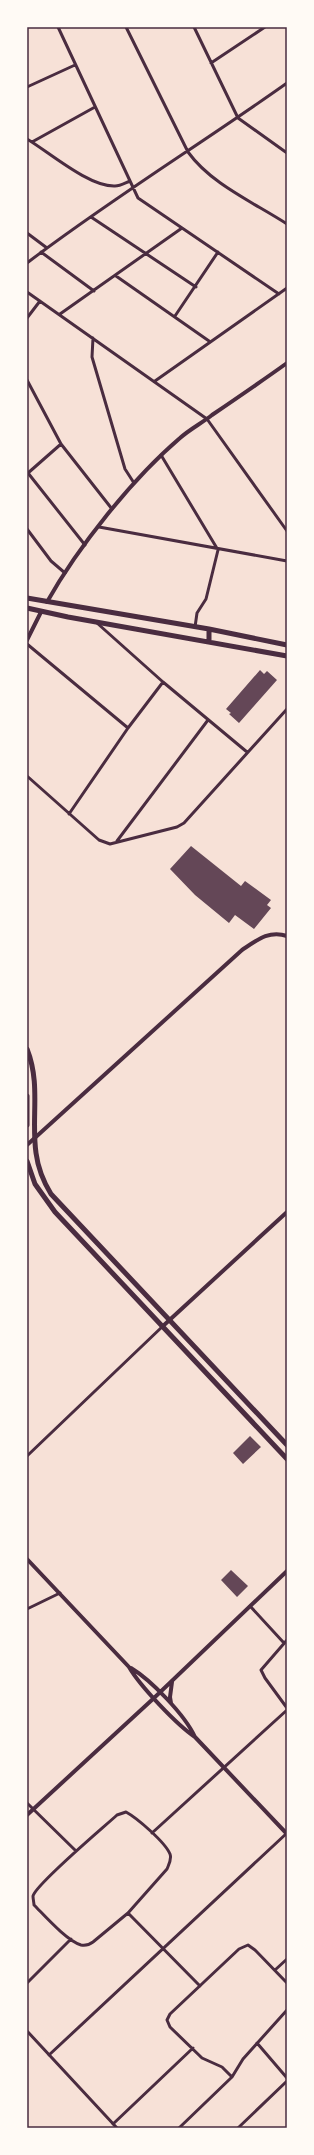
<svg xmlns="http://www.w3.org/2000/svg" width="314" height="2155" font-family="Cabin,sans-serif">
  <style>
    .building { fill: #644757 }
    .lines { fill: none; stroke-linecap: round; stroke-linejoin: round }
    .minor { stroke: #4a2c40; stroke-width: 3 }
    .tertiary { stroke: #4a2c40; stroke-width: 4 }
    .primary { stroke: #4a2c40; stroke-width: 5 }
    .neatline { fill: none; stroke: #4a2c40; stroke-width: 1.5 }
  </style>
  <rect width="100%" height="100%" fill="#f7e1d7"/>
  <path class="building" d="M 260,670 L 264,674 L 267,671 L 277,680 L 239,723 L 229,714 L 231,713 L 226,709 Z
    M 191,846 L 241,886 L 245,881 L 271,900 L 267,905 L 271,908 L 254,929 L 235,915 L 229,923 L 195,895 L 170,869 Z
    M 250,1436 L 261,1447 L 243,1464 L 233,1453 Z
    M 231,1570 L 248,1586 L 237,1597 L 221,1580 Z"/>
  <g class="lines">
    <path class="minor" d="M 58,27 L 138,198 L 279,294
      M 126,27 L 188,152 C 211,184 253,202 287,224
      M 194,27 L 238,118 L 287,153
      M 211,63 L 265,27
      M 27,87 L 75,65
      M 27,139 C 49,152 89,187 115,186 C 120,186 125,183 130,181
      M 32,142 L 95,107
      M 91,217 L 196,287
      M 27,233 L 47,248
      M 41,252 L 94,291
      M 27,263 C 111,199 201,144 287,83
      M 116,276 L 209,341
      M 27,292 L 207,419 L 287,531
      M 60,314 L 182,228
      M 175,316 L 218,252
      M 27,318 L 40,301
      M 93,338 L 92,357 L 125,469 L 134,483
      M 27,380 L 61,444 L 112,509
      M 155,381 L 287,288
      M 161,455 L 218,550 L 206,599 L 197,613 L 195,627
      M 28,473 L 85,545
      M 28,473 L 61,444
      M 99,527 L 287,561
      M 27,529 L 51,561 L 65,573
      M 97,623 L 163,682 L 247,752
      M 27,644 L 128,728
      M 27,776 L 99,840 L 110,844 L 177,827 L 184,823 L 287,709
      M 69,814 L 128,728 L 163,682
      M 117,841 L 208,720
      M 27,1456 L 163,1326
      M 250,1606 L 284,1643
      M 27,1609 L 60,1593
      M 287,1640 L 261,1670 L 265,1678 L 287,1708
      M 27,1803 L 76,1851
      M 126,1812 C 137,1818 165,1842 170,1854 C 172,1859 169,1864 167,1869 L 128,1913 L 93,1942 C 89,1945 86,1946 81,1945 C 67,1941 45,1916 34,1905 C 34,1903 33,1899 33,1896 C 36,1884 104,1827 117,1815 Z
      M 152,1833 L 287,1710
      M 128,1913 L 200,1986
      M 275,1970 L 287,1959
      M 27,1983 L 71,1939
      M 287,1983 L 255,1950 L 248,1945 L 239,1949 L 170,2014 L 167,2020 L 170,2027 L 202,2058 L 222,2067 L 232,2077 L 243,2059 L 287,2010
      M 27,2031 L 117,2128
      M 257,2043 L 287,2078
      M 49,2055 L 287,1833
      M 113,2124 L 193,2048
      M 179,2128 L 232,2077
      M 238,2128 L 287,2081"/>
    <path class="tertiary" d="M 47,602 C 78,547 132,479 180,438 C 190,429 202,423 212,415 C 237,398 262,381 287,363
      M 27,640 L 41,612
      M 27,1145 L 242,950 C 257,940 269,930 287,936
      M 163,1326 L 287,1212
      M 27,1559 L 129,1667 C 140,1686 177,1725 195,1737 L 287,1834
      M 131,1668 C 151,1680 185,1715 195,1737
      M 171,1703 L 170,1697 L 172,1682
      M 27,1815 L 154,1698 L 287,1571"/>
    <path class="primary" d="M 27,598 L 209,629 L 287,645
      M 27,608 L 68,617 L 287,656
      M 209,642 L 209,629
      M 27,1049 C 41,1084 31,1118 36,1153 C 38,1168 43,1181 51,1194 L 287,1445
      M 27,1096 L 27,1125
      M 27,1161 L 35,1184 L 55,1212 L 287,1459"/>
  </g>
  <rect width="314" height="2155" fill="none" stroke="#fffaf5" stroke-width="56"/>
  <rect x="28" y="28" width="258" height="2099" class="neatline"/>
</svg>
